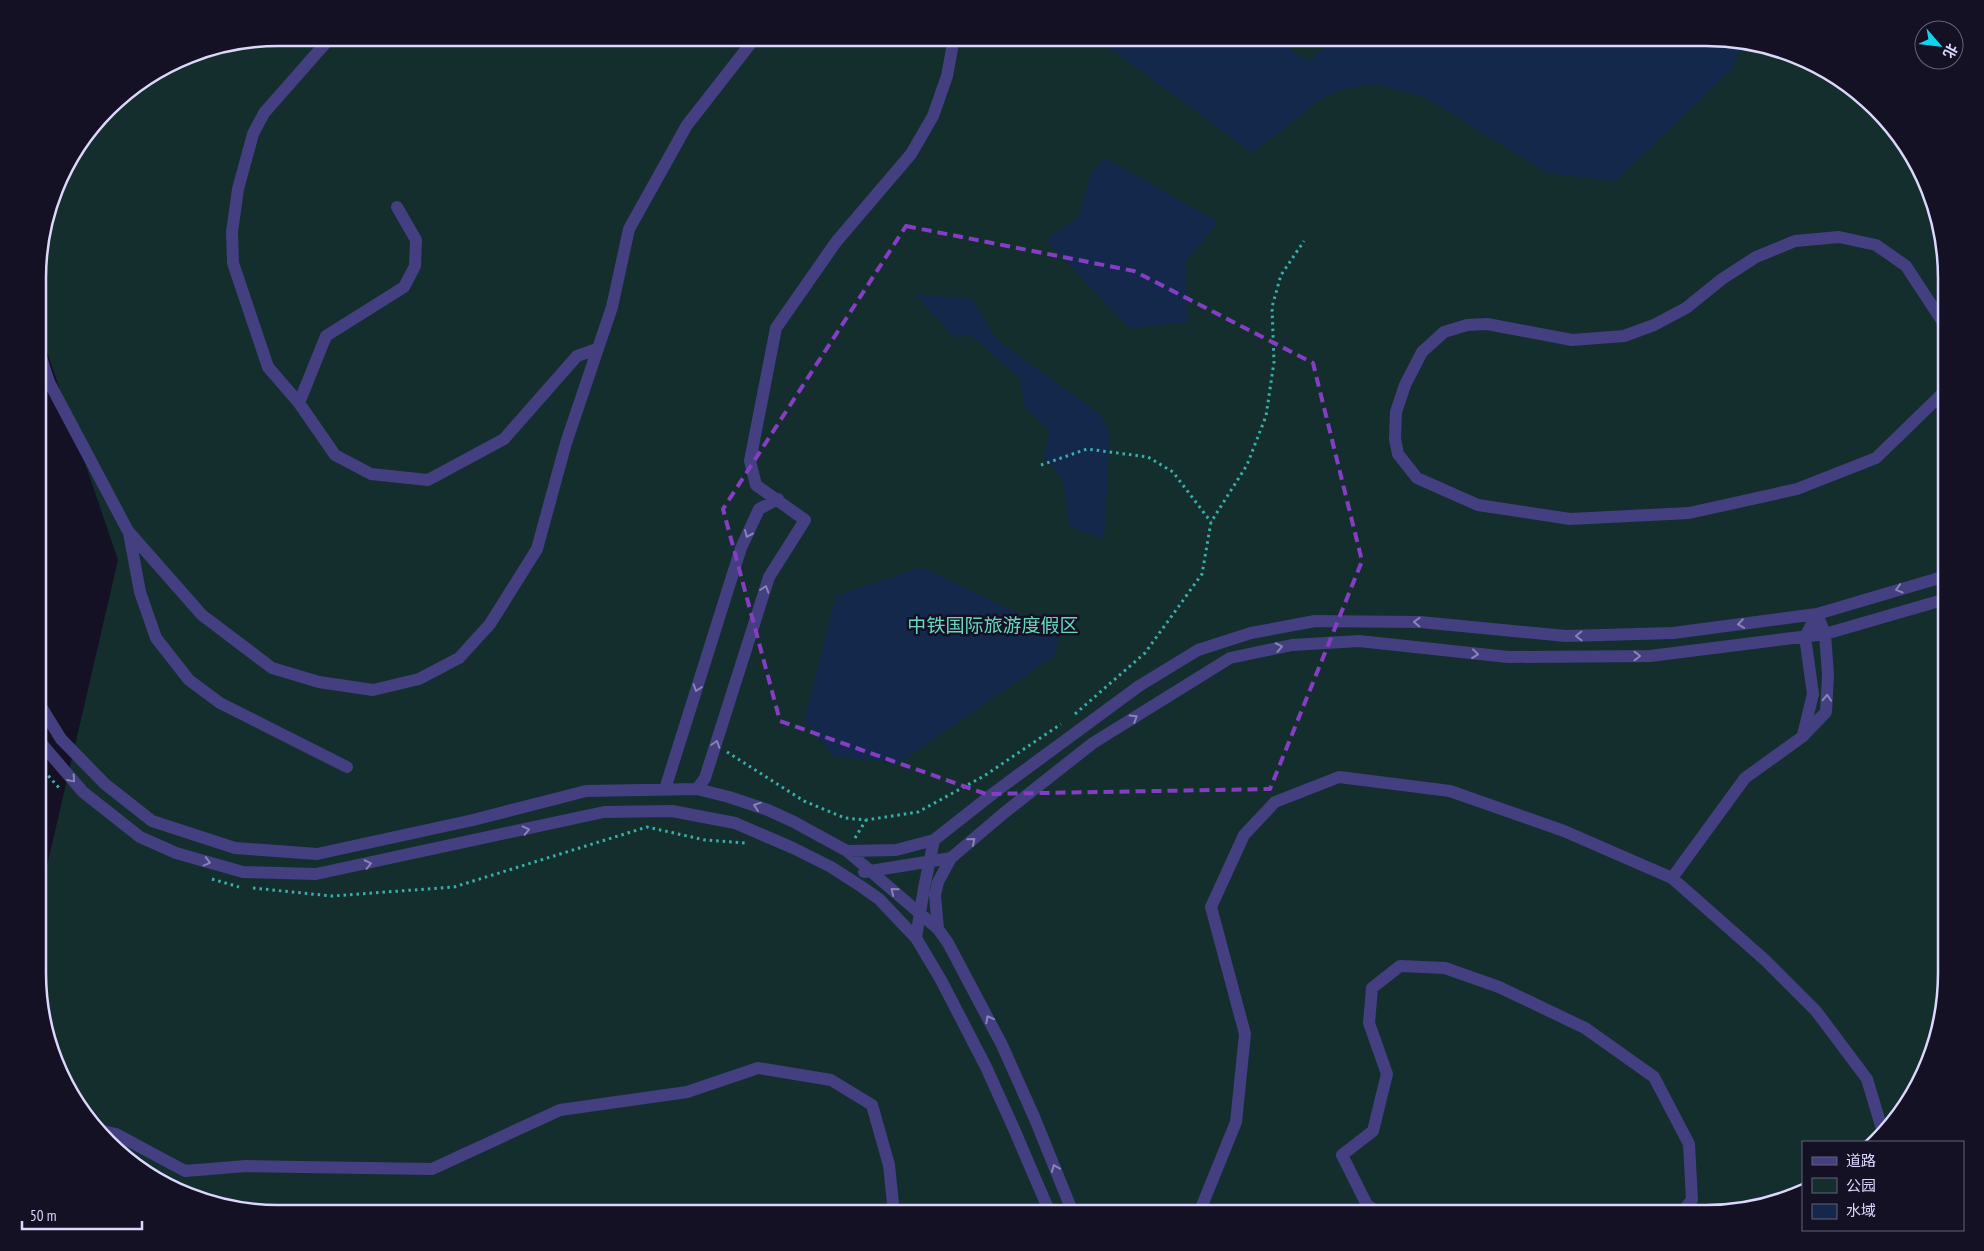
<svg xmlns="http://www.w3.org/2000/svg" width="1984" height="1251" font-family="'PT Sans Narrow','Noto Sans SC',sans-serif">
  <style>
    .green { fill: #142e2e }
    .water { fill: #14284b }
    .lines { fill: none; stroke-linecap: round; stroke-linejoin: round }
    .path { stroke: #39afaa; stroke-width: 3; stroke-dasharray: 2.5 4; stroke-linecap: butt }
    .minor { stroke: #433f80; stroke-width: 12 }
    .oneway { stroke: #8883b8 }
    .marked { fill: none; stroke: #853dc5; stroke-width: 4; stroke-dasharray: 10 6; stroke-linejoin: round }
    .labels { text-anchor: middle; stroke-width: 5; stroke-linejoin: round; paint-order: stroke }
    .park-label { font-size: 19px; fill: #68d7bd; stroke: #141125 }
    .rim { fill: none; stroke: #dcd7fc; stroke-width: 2.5 }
  </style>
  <rect width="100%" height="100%" fill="#141125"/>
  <path class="green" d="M 278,38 L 1706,38 L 1783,50 L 1839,78 L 1914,158 L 1946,263 L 1946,988 L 1934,1050 L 1906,1106 L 1868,1142 L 1803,1142 L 1803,1188 L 1721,1213 L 278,1213 L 201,1201 L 145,1173 L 78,1106 L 40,1004 L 40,896 L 118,560 L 40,331 L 40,247 L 62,171 L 119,97 L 186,56 Z"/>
  <path class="water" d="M 1096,38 L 1274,38 L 1308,61 L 1337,38 L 1706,38 L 1744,44 L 1732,69 L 1615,181 L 1547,173 L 1426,98 L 1377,84 L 1343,89 L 1324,97 L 1252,153 Z
    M 1105,158 L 1218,222 L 1186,261 L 1187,322 L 1129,328 L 1046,240 L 1079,215 L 1091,173 Z
    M 915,294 L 972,299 L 997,340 L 1100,414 L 1110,433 L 1104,539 L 1069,526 L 1063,479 L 1044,458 L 1050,431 L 1025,408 L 1020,379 L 971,335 L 954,337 Z
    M 922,567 L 1059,633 L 1054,656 L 899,763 L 833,756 L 804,721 L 836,596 Z"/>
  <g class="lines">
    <path class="path" d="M 1041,465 L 1087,449 L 1148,457 L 1173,472 L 1211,522
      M 1075,714 L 1145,653 L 1202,574 L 1211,522 L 1247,465 L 1266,416 L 1274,362 L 1272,307 L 1281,275 L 1304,241
      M 727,752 L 804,801 L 845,818 L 866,820 L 918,812 L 984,776 L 1061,724
      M 44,771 L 60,789
      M 855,838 L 866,820
      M 212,879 L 239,887
      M 253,888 L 332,896 L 454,887 L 647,827 L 705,840 L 745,843"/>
    <path class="minor" d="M 330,38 L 264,113 L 253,134 L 238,189 L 232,232 L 233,263 L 268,367 L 299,403 L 335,455 L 371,474 L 428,480 L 504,439 L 577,356 L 597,349
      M 1946,327 L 1906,266 L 1876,245 L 1839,237 L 1795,241 L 1756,257 L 1722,279 L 1686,308 L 1654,325 L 1624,336 L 1572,340 L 1487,324 L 1467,325 L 1444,332 L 1422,352 L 1405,385 L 1396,412 L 1395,439 L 1398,454 L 1417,478 L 1478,505 L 1570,519 L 1689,513 L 1797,489 L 1876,458 L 1946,390
      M 40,354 L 49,382 L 128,531 L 202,615 L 272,668 L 319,682 L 373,690 L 419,679 L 459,658 L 490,624 L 537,549 L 566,443 L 612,307 L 629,229 L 687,125 L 755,38
      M 299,403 L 326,336 L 404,287 L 415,266 L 416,240 L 397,207
      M 129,533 L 140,592 L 156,638 L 189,680 L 220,703 L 347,767
      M 40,705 L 61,739 L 105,784 L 152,821 L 235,848 L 317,854 L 473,820 L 586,791 L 697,789 L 729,797 L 768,810 L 794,822 L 847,851 L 938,929 L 948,943 L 1002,1045 L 1035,1119 L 1073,1213
      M 1803,735 L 1813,694 L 1805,637 L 1817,614
      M 40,742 L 83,792 L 140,837 L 176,853 L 243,872 L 316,874 L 604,812 L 672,811 L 735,823 L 793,848 L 831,867 L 862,887 L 879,899 L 916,938 L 941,980 L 986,1067 L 1014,1129 L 1050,1213
      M 665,789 L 741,548 L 759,509 L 778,499
      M 697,789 L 705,778 L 769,577 L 805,520 L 756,485 L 750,461 L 776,328 L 836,242 L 911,154 L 933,116 L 947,76 L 954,38
      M 847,851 L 896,850 L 934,840 L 995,792 L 1139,686 L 1198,650 L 1251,633 L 1315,621 L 1420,622 L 1566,636 L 1673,633 L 1817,614 L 1946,576
      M 864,872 L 951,858
      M 1672,878 L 1745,778 L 1802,737 L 1826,712 L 1828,675 L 1825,634 L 1817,614
      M 938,929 L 935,895 L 938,882 L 951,858 L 1004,813 L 1093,743 L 1230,658 L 1292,645 L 1359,641 L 1508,657 L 1650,656 L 1825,634 L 1946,599
      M 916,938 L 924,888 L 934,840
      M 103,1131 L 116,1134 L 185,1171 L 246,1166 L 432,1169 L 560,1110 L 687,1092 L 758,1068 L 831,1080 L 872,1105 L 889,1165 L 894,1213
      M 1199,1213 L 1236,1122 L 1245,1034 L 1211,907 L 1244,835 L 1275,802 L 1339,777 L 1450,791 L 1564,831 L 1672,878 L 1765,960 L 1816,1011 L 1867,1079 L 1882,1129
      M 1380,1213 L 1367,1205 L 1342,1155 L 1373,1131 L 1387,1074 L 1369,1023 L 1372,988 L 1400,966 L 1445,968 L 1499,987 L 1585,1028 L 1654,1077 L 1689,1144 L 1692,1200 L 1681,1213"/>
  </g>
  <defs><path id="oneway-chevron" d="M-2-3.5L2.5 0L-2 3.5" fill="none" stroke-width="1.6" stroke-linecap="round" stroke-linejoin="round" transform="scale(1.25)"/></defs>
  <g class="oneway">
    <use href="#oneway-chevron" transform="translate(748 534) rotate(114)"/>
    <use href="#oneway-chevron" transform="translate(765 589) rotate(-72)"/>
    <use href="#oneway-chevron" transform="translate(1899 589) rotate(164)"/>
    <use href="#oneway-chevron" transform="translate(1417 622) rotate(-178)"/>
    <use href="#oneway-chevron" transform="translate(1741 624) rotate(172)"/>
    <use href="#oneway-chevron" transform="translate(1579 636) rotate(179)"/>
    <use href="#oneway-chevron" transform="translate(1279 647) rotate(-12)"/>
    <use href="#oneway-chevron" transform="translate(1475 654) rotate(6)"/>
    <use href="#oneway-chevron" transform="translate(1637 656)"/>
    <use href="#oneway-chevron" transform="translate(697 688) rotate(108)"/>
    <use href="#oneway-chevron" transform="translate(1827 698) rotate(-87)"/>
    <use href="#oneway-chevron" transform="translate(1134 718) rotate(-32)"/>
    <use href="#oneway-chevron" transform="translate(716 744) rotate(-72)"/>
    <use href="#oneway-chevron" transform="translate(72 779) rotate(49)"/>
    <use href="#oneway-chevron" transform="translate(757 806) rotate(-161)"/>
    <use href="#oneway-chevron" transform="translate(526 830) rotate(-13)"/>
    <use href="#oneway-chevron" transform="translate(972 841) rotate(-40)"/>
    <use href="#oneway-chevron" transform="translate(207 862) rotate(15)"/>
    <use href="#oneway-chevron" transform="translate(368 864) rotate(-12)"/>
    <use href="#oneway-chevron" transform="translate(894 891) rotate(-141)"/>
    <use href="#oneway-chevron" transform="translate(989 1019) rotate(-118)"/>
    <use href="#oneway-chevron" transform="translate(1055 1168) rotate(-112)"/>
  </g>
  <path class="marked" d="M 906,226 L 1134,271 L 1313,363 L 1362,561 L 1270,789 L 986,794 L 780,721 L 723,509 Z"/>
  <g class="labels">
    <g class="park-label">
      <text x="993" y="632">中铁国际旅游度假区</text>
    </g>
  </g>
  <path d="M0 0H1984V1251H0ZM278 46H1706A232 232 0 0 1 1938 278V973A232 232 0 0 1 1706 1205H278A232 232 0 0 1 46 973V278A232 232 0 0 1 278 46Z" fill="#141125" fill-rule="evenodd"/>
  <path class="rim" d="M278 46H1706A232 232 0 0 1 1938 278V973A232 232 0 0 1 1706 1205H278A232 232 0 0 1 46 973V278A232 232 0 0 1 278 46Z"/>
  <rect x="1802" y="1141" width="162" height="90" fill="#141125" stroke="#64607b"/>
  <rect x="1812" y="1157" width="25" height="8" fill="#433f80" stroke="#64607b"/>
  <text x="1846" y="1166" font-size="15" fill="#dcd7fc">道路</text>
  <rect x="1812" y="1178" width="25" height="15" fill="#142e2e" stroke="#64607b"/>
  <text x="1846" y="1191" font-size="15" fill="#dcd7fc">公园</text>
  <rect x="1812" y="1204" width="25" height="15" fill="#14284b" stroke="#64607b"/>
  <text x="1846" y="1216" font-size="15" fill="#dcd7fc">水域</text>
  <g transform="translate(1939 45) rotate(118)"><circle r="24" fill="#141125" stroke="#64607b"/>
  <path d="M0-4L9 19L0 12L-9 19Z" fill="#12d3ed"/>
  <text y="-8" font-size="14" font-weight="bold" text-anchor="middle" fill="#dcd7fc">北</text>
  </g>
  <path d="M22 1221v8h120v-8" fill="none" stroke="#dcd7fc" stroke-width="2.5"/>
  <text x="30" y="1221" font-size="15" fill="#dcd7fc" stroke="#141125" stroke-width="4" paint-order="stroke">50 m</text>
</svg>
